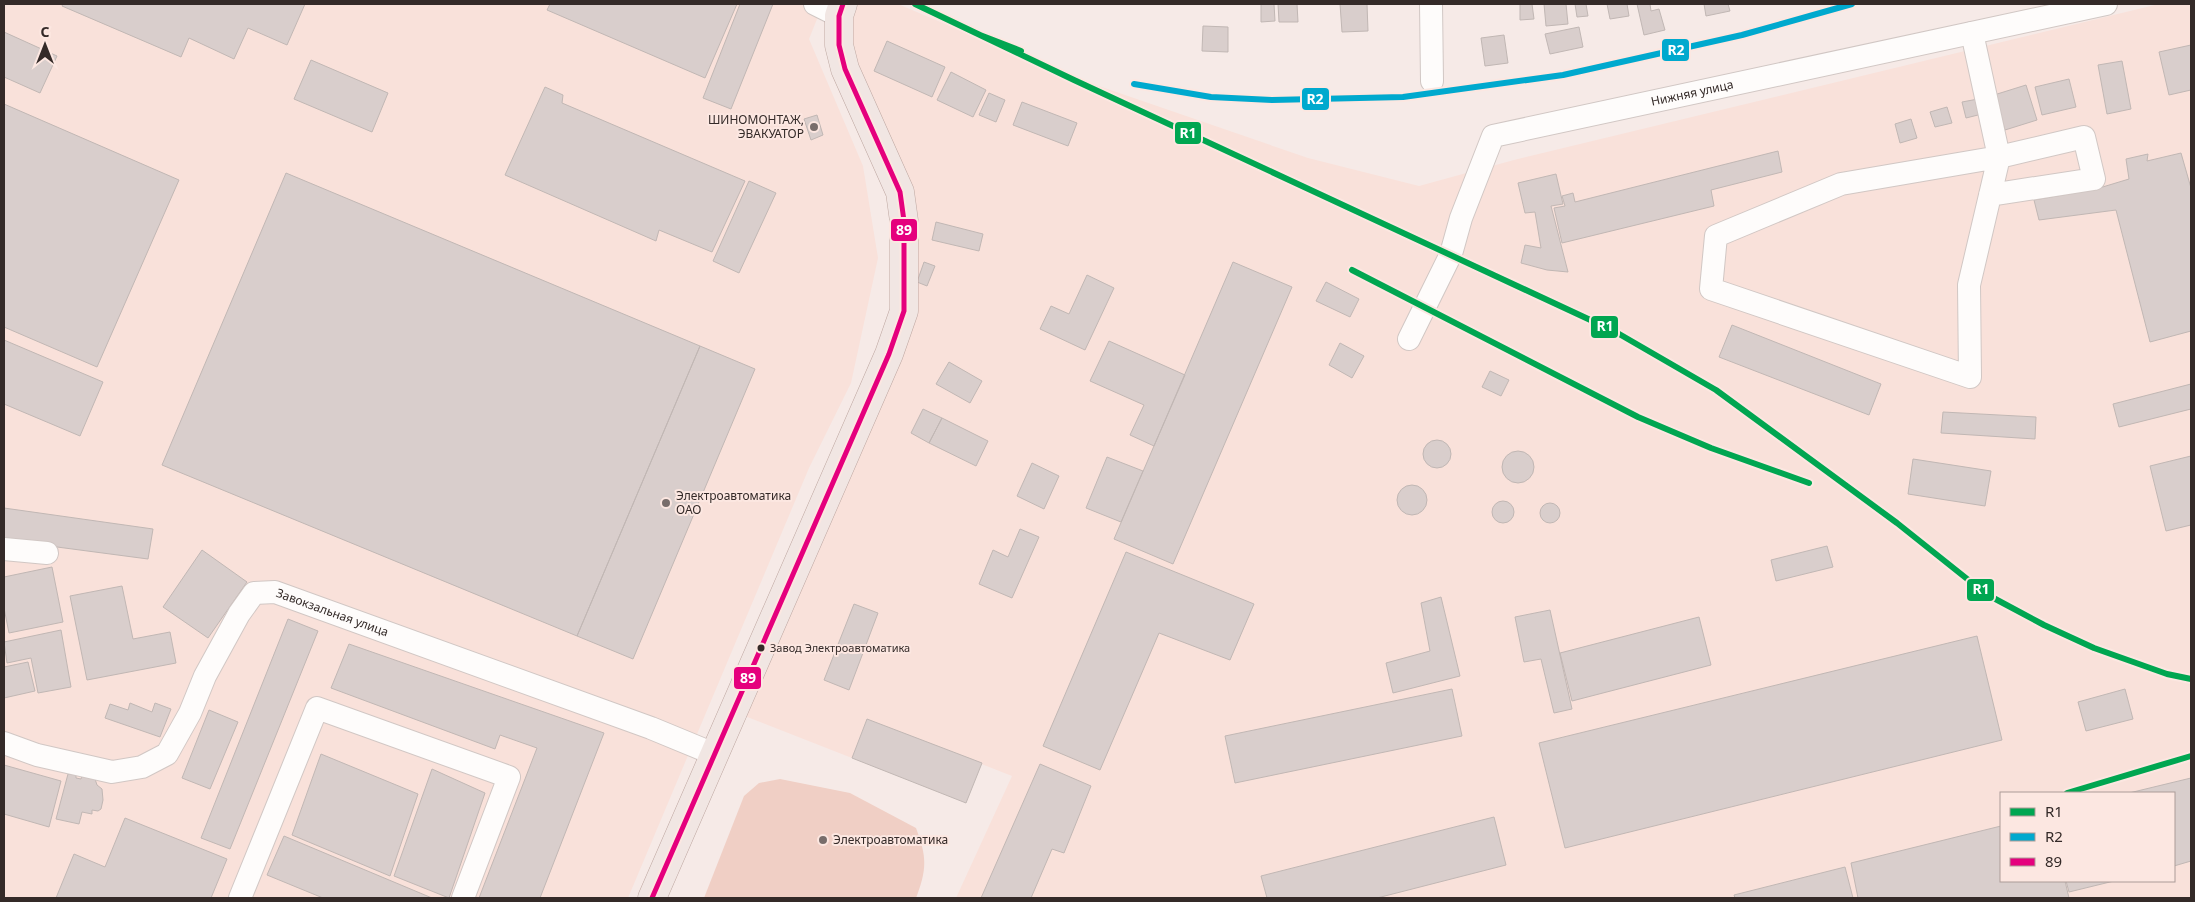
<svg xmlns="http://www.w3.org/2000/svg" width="2195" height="902" font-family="'Noto Sans',sans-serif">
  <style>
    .built { fill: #f9e1da; fill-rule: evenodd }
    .green { fill: #f0cfc5 }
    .building { fill: #d9cecc; stroke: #c1b7b4 }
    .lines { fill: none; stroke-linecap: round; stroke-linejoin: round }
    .minor-casing { stroke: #d1c7c4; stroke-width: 24 }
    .major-casing { stroke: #bda6a0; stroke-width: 29 }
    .minor { stroke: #fefcfb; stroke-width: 22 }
    .major { stroke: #f1e6e3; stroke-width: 28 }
    .bus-1-casing { stroke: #fce7e1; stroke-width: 9 }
    .bus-1 { stroke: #e5007d; stroke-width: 5 }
    .rail-1-casing { stroke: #fce7e1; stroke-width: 10 }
    .rail-2-casing { stroke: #fce7e1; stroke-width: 10 }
    .rail-1 { stroke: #00a651; stroke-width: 6 }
    .rail-2 { stroke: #00a9ce; stroke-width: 6 }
    .poi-dot { fill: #786d6b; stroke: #fce7e1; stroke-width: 2 }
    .bus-dot { fill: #342a28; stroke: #fce7e1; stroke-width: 2 }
    .labels { text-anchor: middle; stroke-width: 4; stroke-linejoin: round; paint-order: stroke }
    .bus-label { font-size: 11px; fill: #342a28; stroke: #fce7e1; text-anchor: start }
    .street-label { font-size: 12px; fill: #342a28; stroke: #fce7e1 }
    .poi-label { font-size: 12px; fill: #342a28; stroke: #fce7e1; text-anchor: start }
    .line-badge { stroke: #fce7e1; stroke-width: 2 }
    .badge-label { font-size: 14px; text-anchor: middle; font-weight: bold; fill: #fff }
  </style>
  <rect width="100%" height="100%" fill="#f6eae7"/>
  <path class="built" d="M 4,4 L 823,4 L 809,39 L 863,166 L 878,258 L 851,383 L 809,468 L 628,898 L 4,898 Z
    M 855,4 L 898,4 L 1061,73 L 1308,158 L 1419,186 L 1514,160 L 2159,4 L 2191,4 L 2191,898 L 956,898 L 1012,776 L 867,719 L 852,758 L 742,715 L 916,312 L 850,42 L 849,17 ZM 2001,793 L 2174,793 L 2174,881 L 2001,881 Z"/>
  <path class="green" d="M 780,779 L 850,793 L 916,828 C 927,857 927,869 916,898 L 704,898 L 744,796 L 759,783 Z"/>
  <path class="building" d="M 63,4 L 305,4 L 287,45 L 248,28 L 234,59 L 189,38 L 181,57 L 62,6 Z
    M 550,4 L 737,4 L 705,78 L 547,10 Z
    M 740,4 L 773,4 L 731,109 L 703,98 Z
    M 1261,4 L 1274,4 L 1275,21 L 1261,22 Z
    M 1278,4 L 1297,4 L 1298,22 L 1279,22 Z
    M 1340,4 L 1367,4 L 1368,31 L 1342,32 Z
    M 1520,4 L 1532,4 L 1534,19 L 1520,20 Z
    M 1544,4 L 1566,4 L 1568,24 L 1546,26 Z
    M 1575,4 L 1586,4 L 1588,16 L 1577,17 Z
    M 1607,4 L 1627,4 L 1629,16 L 1610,19 Z
    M 1637,4 L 1650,4 L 1651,11 L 1659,9 L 1665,30 L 1644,35 Z
    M 1704,4 L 1728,4 L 1730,11 L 1706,16 Z
    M 1203,26 L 1228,27 L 1228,52 L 1202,51 Z
    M 1579,27 L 1583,47 L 1550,54 L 1545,34 Z
    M 4,32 L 57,56 L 40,93 L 4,77 Z
    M 1504,35 L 1508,63 L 1485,66 L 1481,38 Z
    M 887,41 L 945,67 L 932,97 L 874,71 Z
    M 2191,45 L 2191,90 L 2169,95 L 2159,52 Z
    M 311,60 L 388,93 L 372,132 L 294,99 Z
    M 2122,61 L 2131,109 L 2107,114 L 2098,65 Z
    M 951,72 L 986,90 L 973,117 L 937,100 Z
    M 2069,79 L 2076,107 L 2042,115 L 2035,87 Z
    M 2026,85 L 2037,120 L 2005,130 L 1994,95 Z
    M 545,87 L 563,95 L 562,103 L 745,181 L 712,252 L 659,230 L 656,241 L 505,175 Z
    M 989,93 L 1005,100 L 996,122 L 979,115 Z
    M 1978,99 L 1982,114 L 1966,118 L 1962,102 Z
    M 1022,102 L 1077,123 L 1068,146 L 1013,125 Z
    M 4,104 L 179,180 L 97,367 L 4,327 Z
    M 1947,107 L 1952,123 L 1935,127 L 1930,112 Z
    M 817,115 L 823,135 L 811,140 L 804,119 Z
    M 1911,119 L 1917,138 L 1900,143 L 1895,124 Z
    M 1778,151 L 1782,172 L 1711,190 L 1714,206 L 1562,243 L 1554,208 L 1565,206 L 1562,196 L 1573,193 L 1575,202 Z
    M 2181,153 L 2191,188 L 2191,331 L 2150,342 L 2116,210 L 2039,220 L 2034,200 L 2096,189 L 2129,179 L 2126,159 L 2148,154 L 2147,161 Z
    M 286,173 L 700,346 L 577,636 L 162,465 Z
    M 1556,174 L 1563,204 L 1551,206 L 1568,272 L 1547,270 L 1521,263 L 1525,245 L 1541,248 L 1535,212 L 1525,213 L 1518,183 Z
    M 749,181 L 776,193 L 739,273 L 713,261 Z
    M 936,222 L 983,234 L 979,251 L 932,240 Z
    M 924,262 L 935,266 L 927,286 L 917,282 Z
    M 1233,262 L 1292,287 L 1173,564 L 1114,539 Z
    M 1087,275 L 1114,288 L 1085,350 L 1040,329 L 1051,306 L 1069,314 Z
    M 1326,282 L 1359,299 L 1350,317 L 1316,301 Z
    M 1732,325 L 1881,384 L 1869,415 L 1719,357 Z
    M 4,340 L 103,382 L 80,436 L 4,404 Z
    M 1109,341 L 1185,375 L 1154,446 L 1130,435 L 1144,405 L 1090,381 Z
    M 1340,343 L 1364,356 L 1352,378 L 1329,365 Z
    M 700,346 L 755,369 L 633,659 L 577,636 Z
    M 949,362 L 982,381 L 970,403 L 936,384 Z
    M 1490,371 L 1509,380 L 1501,396 L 1482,387 Z
    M 2191,384 L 2191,409 L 2119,427 L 2113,404 Z
    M 923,409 L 942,418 L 929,443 L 911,433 Z
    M 1943,412 L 2036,417 L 2035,439 L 1941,433 Z
    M 942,418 L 988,441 L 976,466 L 929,443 Z
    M1423 454a14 14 0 1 1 28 0a14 14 0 1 1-28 0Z
    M1502 467a16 16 0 1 1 32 0a16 16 0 1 1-32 0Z
    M 2191,456 L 2191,525 L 2166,531 L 2150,466 Z
    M 1107,457 L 1143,471 L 1121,522 L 1086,508 Z
    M 1913,459 L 1991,471 L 1985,506 L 1908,494 Z
    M 1032,463 L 1059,476 L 1044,509 L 1017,496 Z
    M1397 500a15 15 0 1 1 30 0a15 15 0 1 1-30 0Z
    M1492 512a11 11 0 1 1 22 0a11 11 0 1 1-22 0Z
    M1540 513a10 10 0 1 1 20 0a10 10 0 1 1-20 0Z
    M 4,508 L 153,529 L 148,559 L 4,540 Z
    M 1020,529 L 1039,537 L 1012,598 L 979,584 L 993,550 L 1008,557 Z
    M 1827,546 L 1833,567 L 1776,581 L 1771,560 Z
    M 202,550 L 247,582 L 208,638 L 163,607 Z
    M 1126,552 L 1254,604 L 1230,660 L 1159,633 L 1100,770 L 1043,746 Z
    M 52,567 L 63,622 L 9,633 L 4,608 L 4,577 Z
    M 122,586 L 133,639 L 170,632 L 176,663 L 87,680 L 70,596 Z
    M 1441,597 L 1460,676 L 1393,693 L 1386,663 L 1430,651 L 1421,603 Z
    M 854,604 L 878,613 L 849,690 L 824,680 Z
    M 1550,610 L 1572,709 L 1554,713 L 1541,659 L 1524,662 L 1515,617 Z
    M 1699,617 L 1711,665 L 1572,701 L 1560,653 Z
    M 288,619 L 318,631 L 230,849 L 201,838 Z
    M 61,630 L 71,687 L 38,693 L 31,658 L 7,663 L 4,642 Z
    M 1977,636 L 2002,740 L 1565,848 L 1539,743 Z
    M 349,644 L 604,733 L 540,898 L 479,898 L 537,748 L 500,735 L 495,749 L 331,688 Z
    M 28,662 L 35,691 L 4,698 L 4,667 Z
    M 1452,689 L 1462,736 L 1235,783 L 1225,736 Z
    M 2125,689 L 2133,719 L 2086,731 L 2078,702 Z
    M 130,703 L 152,712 L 155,703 L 171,709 L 160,737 L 105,718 L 110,704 L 128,710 Z
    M 209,710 L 238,722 L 210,789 L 182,778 Z
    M 867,719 L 982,763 L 966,803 L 852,758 Z
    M 321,754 L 418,794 L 390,876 L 292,835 Z
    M 1040,764 L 1091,786 L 1064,853 L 1052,849 L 1031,898 L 981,898 Z
    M 4,765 L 61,781 L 49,827 L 4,814 Z
    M 432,769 L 485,793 L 449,898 L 394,876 Z
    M 68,774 L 76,774 L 76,778 L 81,779 L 82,776 L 95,779 L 97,785 L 102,789 L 103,800 L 101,809 L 98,811 L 92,810 L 92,814 L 82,812 L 79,824 L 56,819 Z
    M 2191,778 L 2191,861 L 2174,866 L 2174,793 L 2129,793 Z
    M 1494,817 L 1506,865 L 1377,898 L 1267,898 L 1261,876 Z
    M 125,818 L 227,859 L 211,898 L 56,898 L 74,854 L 105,867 Z
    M 2001,826 L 2001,881 L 2065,881 L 2069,898 L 1858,898 L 1851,863 Z
    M 284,836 L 432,898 L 323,898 L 267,875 Z
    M 1845,867 L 1853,898 L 1735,898 L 1734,895 Z
    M 2066,881 L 2114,881 L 2069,892 Z"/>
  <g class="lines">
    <defs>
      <g id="minor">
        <path d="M 815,4 L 839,16"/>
        <path d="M 1431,4 L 1432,81"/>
        <path d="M 1972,33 L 1999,157 L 1969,285 L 1970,377 L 1711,289 L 1716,236 L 1841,184 L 1999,157 L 2084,137 L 2094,179 L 1990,195"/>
        <path id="s1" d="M 1409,339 L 1451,254 L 1461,218 L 1493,136 L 2106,4"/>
        <path d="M 4,549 L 47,553"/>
        <path id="s2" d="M 4,743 L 37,755 L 112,772 L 142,767 L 167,754 L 190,713 L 205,676 L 239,614 L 254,593 L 275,592 L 651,728 L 714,754"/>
        <path d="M 240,898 L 317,708 L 509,777 L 463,898"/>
      </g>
      <path id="major" d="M 652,898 L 889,354 L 904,311 L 904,221 L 900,192 L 845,69 L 839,45 L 839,16 L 843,4"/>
    </defs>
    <use href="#minor" class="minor-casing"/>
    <use href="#major" class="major-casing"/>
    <use href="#minor" class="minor"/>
    <use href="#major" class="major"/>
    <defs>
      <path id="bus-1" d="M 652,898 L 889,354 L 904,311 L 904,221 L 900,192 L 845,69 L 839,45 L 839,16 L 843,4"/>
    </defs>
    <use href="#bus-1" class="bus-1-casing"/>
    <use href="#bus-1" class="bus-1"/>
    <defs>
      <path id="rail-1" d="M 915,4 L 980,35 L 1021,51
        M 980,35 L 1074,80 L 1614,331 L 1716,390 L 1897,523 L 1986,594 L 2044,625 L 2094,648 L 2167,674 L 2191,679
        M 1352,270 L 1638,417 L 1711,448 L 1809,483
        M 2067,793 L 2191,756"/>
      <path id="rail-2" d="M 1134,84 L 1211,97 L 1272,100 L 1403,97 L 1563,75 L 1742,35 L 1852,4"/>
    </defs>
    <use href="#rail-1" class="rail-1-casing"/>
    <use href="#rail-2" class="rail-2-casing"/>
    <use href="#rail-1" class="rail-1"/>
    <use href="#rail-2" class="rail-2"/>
  </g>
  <g class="poi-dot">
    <circle cx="814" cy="127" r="5"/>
    <circle cx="666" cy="503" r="5"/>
    <circle cx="823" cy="840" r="5"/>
  </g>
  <circle class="bus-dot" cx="761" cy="648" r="4.5"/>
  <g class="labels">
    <g class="bus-label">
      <text x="770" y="652">Завод Электроавтоматика</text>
    </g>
    <g class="street-label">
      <text dy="4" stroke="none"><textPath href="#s1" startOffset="424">Нижняя улица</textPath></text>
      <text dy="4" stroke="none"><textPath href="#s2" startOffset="436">Завокзальная улица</textPath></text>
    </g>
    <g class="poi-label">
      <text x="804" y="124" text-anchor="end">ШИНОМОНТАЖ,<tspan x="804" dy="14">ЭВАКУАТОР</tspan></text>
      <text x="676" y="500">Электроавтоматика<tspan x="676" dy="14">ОАО</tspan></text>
      <text x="833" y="844">Электроавтоматика</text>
    </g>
  </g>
  <g class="line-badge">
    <rect x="1661" y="38" width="29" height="24" rx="5" fill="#00a9ce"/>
    <rect x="1301" y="87" width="29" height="24" rx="5" fill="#00a9ce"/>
    <rect x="1174" y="121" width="28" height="24" rx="5" fill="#00a651"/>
    <rect x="890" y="218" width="28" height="24" rx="5" fill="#e5007d"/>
    <rect x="1590" y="315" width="29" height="24" rx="5" fill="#00a651"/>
    <rect x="1966" y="578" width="29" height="24" rx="5" fill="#00a651"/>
    <rect x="733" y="666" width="29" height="24" rx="5" fill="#e5007d"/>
  </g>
  <g class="badge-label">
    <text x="1676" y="55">R2</text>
    <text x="1315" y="104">R2</text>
    <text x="1188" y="138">R1</text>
    <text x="904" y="235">89</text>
    <text x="1605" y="331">R1</text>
    <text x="1981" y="594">R1</text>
    <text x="748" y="683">89</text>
  </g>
  <rect width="2195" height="902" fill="none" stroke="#342a28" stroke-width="10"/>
  <rect x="2000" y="792" width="175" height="90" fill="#fce7e1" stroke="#ac9b97"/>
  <rect x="2010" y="808" width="25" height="8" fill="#00a651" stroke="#ac9b97"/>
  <text x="2045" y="817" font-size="15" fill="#342a28">R1</text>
  <rect x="2010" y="833" width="25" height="8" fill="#00a9ce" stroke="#ac9b97"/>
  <text x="2045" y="842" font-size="15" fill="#342a28">R2</text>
  <rect x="2010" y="858" width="25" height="8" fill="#e5007d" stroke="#ac9b97"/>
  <text x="2045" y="867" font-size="15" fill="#342a28">89</text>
  <g transform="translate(45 45)" stroke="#fce7e1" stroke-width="4" paint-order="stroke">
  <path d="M0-4L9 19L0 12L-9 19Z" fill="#342a28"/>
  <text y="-8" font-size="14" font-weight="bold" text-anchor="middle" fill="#342a28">С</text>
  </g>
</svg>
